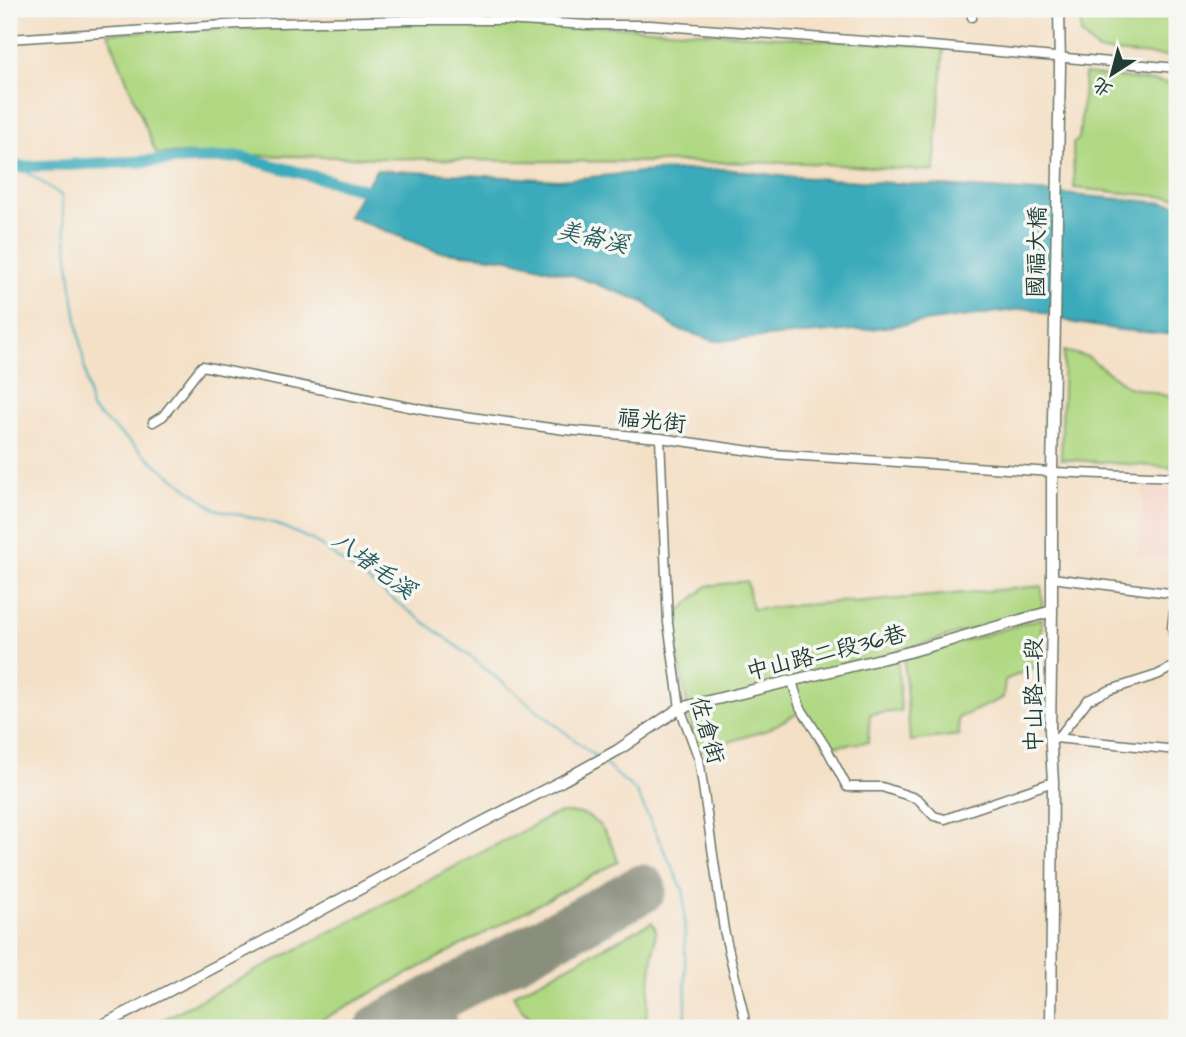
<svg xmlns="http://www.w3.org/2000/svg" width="1186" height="1037" font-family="'Architects Daughter','LXGW WenKai TC',sans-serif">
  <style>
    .built { fill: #f6d1c5 }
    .green { fill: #b0d882; stroke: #688a5b; stroke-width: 2 }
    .water { fill: #3baaba; stroke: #2d7477; stroke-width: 2 }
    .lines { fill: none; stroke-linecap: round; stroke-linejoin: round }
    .stream { stroke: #3baaba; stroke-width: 2 }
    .river { stroke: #3baaba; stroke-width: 12 }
    .taxiway { stroke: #8a8e7d; stroke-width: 19 }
    .runway { stroke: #8a8e7d; stroke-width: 49 }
    .minor-casing { stroke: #6a7667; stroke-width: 11 }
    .tertiary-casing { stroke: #6a7667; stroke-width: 13 }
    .minor { stroke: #fff; stroke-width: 8 }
    .tertiary { stroke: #fff; stroke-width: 10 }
    .labels { text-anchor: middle; stroke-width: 7; stroke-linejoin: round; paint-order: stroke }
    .street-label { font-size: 23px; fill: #1f3d34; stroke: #f6f6f2 }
    .water-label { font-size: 24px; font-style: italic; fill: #275e5c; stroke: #f6f6f2 }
  </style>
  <rect width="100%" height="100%" fill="#f6f6f2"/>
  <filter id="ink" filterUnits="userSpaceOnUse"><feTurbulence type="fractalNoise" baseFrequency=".0143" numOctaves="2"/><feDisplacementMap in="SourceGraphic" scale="14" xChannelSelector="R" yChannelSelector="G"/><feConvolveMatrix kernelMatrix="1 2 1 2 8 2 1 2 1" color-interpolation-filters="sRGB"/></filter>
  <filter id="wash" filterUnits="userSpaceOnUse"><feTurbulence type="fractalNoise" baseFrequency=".00686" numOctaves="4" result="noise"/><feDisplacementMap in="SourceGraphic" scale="28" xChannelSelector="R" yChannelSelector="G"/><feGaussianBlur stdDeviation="1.57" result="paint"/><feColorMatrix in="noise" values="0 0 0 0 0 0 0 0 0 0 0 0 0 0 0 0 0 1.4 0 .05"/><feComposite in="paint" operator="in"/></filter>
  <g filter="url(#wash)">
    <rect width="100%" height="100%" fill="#f4e0c6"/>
    <path class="built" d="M 1142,486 L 1177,489 L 1177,560 L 1137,556 L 1144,487 Z"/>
    <path class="green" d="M 1080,9 L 1177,9 L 1177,57 L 1098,51 L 1081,34 Z
      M 504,20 L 944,47 L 934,171 L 805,163 L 514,161 L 156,153 L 108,33 Z
      M 1085,74 L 1177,84 L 1177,198 L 1074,188 L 1073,144 L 1079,139 Z
      M 1064,351 L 1088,357 L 1128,387 L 1177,398 L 1177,468 L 1061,459 Z
      M 747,581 L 752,609 L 851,601 L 853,603 L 1042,586 L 1042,608 L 897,652 L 901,711 L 870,714 L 868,742 L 826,747 L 803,710 L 767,730 L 696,752 L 671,619 L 707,586 Z
      M 1042,618 L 1039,665 L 1005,680 L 1003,698 L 958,718 L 959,735 L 910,741 L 904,659 Z
      M 561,813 C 568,813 579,812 585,815 C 604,823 613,844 618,862 L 306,1028 L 147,1028 L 551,816 Z
      M 652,922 L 656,930 L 645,1028 C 617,1028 557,1033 534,1020 C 523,1014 519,1005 513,995 Z"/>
    <path class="water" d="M 724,169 L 781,176 L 1038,192 L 1177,204 L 1177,335 L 1120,330 L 1074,323 L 1030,308 L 870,329 L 715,341 L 675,328 L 644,302 L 575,276 L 509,259 L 436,251 L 348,216 L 376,170 L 559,180 L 654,171 Z"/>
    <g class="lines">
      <path class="stream" d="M 19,167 L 61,195 L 72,288 L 91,409 L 162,469 L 215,509 L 274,523 L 314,541 L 458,647 L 595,756
        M 602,762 L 636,791 L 684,892 L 686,1011 L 684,1028"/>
      <path class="river" d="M 9,165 L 19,167 L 241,157 L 380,194"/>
      <path class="taxiway" d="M 435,999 L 451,1028"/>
      <path class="runway" d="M 380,1028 L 642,889"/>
    </g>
  </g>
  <g filter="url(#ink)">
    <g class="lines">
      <defs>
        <path id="minor" d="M 970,9 L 972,17
          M 9,39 L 239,24 L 410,20 L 504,20 L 588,25 L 650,25 L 944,47 L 1177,68
          M 153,422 L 163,416 L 202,366 L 429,411 L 565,430 L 660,438 L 772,454 L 1052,472 L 1177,477
          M 660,438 L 668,623 L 680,708 L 699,759 L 724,930 L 744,1016 L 745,1028
          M 1052,578 L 1177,594
          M 1176,594 L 1172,628 L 1177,649
          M 792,681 L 800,707 L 827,749 L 847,787 L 882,787 L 918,799 L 934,816 L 945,819 L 1053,782
          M 1055,738 L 1177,750
          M 1058,738 L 1088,700 L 1110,690 L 1157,675 L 1177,665"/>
        <path id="tertiary" d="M 97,1028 L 259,944 L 477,825 L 562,781 L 618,750 L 680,708 L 909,652 L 1052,611
          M 1051,1028 L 1053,782 L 1050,730 L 1052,611 L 1052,472 L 1060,66 L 1059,9"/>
      </defs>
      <use href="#minor" class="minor-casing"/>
      <use href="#tertiary" class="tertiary-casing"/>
      <use href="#minor" class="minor"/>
      <use href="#tertiary" class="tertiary"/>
    </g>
  </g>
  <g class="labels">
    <g class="street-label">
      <text transform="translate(1036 252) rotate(-89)" y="8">國福大橋</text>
      <text transform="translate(652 420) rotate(6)" y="8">福光街</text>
      <text transform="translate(826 652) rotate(-14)" y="8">中山路二段36巷</text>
      <text transform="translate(1033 695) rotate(-90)" y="8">中山路二段</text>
      <text transform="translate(708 730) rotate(74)" y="8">佐倉街</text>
    </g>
    <g class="water-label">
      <text transform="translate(593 237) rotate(13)" y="8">美崙溪</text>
      <text transform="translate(374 565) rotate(36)" y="8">八堵毛溪</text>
    </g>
  </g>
  <rect width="1186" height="1037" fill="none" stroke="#f6f6f2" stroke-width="35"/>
  <g transform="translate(1112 74) rotate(216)" stroke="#f6f6f2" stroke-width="5" paint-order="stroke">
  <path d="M0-5L12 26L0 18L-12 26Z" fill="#1f3d34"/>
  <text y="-10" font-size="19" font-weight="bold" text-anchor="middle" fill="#1f3d34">北</text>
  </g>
</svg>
